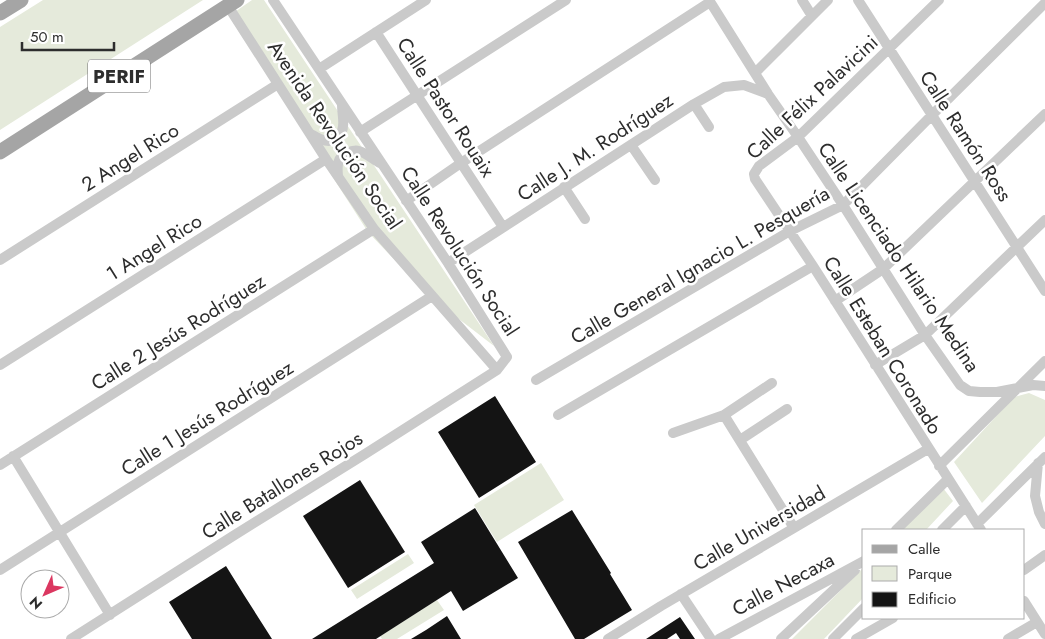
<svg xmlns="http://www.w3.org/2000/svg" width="1045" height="639" font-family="Jost,sans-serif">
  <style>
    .green { fill: #e5eadb }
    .building { fill: #141414 }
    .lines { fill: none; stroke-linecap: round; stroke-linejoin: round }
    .street { stroke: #cacaca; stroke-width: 10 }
    .primary { stroke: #a5a5a5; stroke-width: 15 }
    .labels { text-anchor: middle; stroke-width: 5; stroke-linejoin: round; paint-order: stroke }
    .shield { fill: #fff; stroke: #6c6c6c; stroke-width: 1 }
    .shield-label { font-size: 19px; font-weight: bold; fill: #2d2d2d }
    .street-label { font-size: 20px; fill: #2d2d2d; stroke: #fff }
  </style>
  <rect width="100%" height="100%" fill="#fff"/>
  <path class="green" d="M 43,0 L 203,0 L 0,130 L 0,27 Z
    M 252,0 L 264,0 L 494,346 L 429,296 L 368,232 L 229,16 Z
    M 1029,393 L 1045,400 L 1045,436 L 982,503 L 954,462 L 1014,397 Z
    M 541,463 L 564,500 L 497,542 L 474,505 Z
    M 943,488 L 953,501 L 926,530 L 900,530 Z
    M 408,554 L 414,563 L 357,599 L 351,590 Z
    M 864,567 L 864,597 L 824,639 L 792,639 Z
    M 437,600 L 444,610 L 397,639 L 382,639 L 380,636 Z"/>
  <path class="building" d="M 495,396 L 536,462 L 479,498 L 438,432 Z
    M 360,480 L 405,552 L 348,588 L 303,516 Z
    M 475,508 L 518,578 L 463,611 L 451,591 L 376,639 L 312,639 L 434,563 L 421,542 Z
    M 572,510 L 611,573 L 610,574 L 632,610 L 584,639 L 575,639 L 518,542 Z
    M 226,566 L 244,595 L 272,639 L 192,639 L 169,602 Z
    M 447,616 L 461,639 L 411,639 L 426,630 Z
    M 680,617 L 695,639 L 680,639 L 676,633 L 667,639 L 646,639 Z"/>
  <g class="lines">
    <path class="street" d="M 709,0 L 768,94 L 798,137 L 843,205 L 925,335 L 960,385 L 969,391 L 980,392 L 997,392 L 1033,385 L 1045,386
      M 802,0 L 812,16
      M 858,0 L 1045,291
      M 939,0 L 798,137 L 759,166 L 754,174 L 755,179 L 813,266 L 981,530
      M 228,6 L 326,159 L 374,229 L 497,370
      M 376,32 L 461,163 L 503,227
      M 319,69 L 426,0
      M 755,73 L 828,0
      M 694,104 L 709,127
      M 360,132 L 566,0
      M 311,134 C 320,139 329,145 338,137 C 341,134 343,131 343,126 C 344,120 342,112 342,105
      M 631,145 L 655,180
      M 338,176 C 337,166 337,157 347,153 C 351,151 355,150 359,151 C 366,153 374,160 380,163
      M 564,187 L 585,219
      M 406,201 L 461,163 L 710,2
      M 0,260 L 278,84
      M 448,263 L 694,104 L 724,87 L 744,85 L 768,94
      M 835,301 L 883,269 L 1045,114
      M 0,365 L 326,159
      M 875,365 L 925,335 L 1045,220
      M 536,380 L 790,231 L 843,205 L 932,115 L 1045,3
      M 558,415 L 813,266
      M 724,415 L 772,383
      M 673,433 L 724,415 L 794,528
      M 740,440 L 787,409
      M 13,456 L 110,615
      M 1038,463 L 1035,496 L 1039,512 L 1045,524
      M 0,465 L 374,229
      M 939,466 L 1045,361
      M 977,524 L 1045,457
      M 896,530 L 948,479
      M 942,530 L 966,506
      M 0,570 L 432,296
      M 1024,570 L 1045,555
      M 681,594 L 711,639
      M 1024,601 L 1045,634
      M 71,639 L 233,536 L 365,454 L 497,370 L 507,357 L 448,263 L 273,0
      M 608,639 L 661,606 L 794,528 L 928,449
      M 719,639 L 864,561
      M 781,639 L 855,570
      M 833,639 L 864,608
      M 856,639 L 893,618
      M 1008,639 L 1037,622"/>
    <path class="primary" d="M 0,13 L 21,0
      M 0,152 L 237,0"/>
  </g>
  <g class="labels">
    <rect class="shield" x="88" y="59.5" width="62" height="33" rx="4"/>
    <g class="shield-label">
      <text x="119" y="83">PERIF</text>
    </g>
    <g class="street-label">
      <text transform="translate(812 97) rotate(-43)" y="7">Calle Félix Palavicini</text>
      <text transform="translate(446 107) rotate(57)" y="7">Calle Pastor Rouaix</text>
      <text transform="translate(335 135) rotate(56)" y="7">Avenida Revolución Social</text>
      <text transform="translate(966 136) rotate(57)" y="7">Calle Ramón Ross</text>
      <text transform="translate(595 147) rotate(-33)" y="7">Calle J. M. Rodríguez</text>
      <text transform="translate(130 157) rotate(-32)" y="7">2 Angel Rico</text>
      <text transform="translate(154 247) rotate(-32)" y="7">1 Angel Rico</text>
      <text transform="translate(460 251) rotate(57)" y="7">Calle Revolución Social</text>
      <text transform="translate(899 257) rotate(56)" y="7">Calle Licenciado Hilario Medina</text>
      <text transform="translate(700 265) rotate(-30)" y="7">Calle General Ignacio L. Pesquería</text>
      <text transform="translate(178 332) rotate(-32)" y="7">Calle 2 Jesús Rodríguez</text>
      <text transform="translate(883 345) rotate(58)" y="7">Calle Esteban Coronado</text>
      <text transform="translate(207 418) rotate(-32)" y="7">Calle 1 Jesús Rodríguez</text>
      <text transform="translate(282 485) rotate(-32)" y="7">Calle Batallones Rojos</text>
      <text transform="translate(759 528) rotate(-30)" y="7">Calle Universidad</text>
      <text transform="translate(783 584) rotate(-28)" y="7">Calle Necaxa</text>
    </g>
  </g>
  <rect x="862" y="529" width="162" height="90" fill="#ffffff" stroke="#ababab"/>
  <rect x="872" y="545" width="25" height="8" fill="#a5a5a5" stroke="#ababab"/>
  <text x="908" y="554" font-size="15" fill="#2d2d2d">Calle</text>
  <rect x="872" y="566" width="25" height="15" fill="#e5eadb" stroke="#ababab"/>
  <text x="908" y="579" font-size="15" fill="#2d2d2d">Parque</text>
  <rect x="872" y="592" width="25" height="15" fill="#141414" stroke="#ababab"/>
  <text x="908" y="604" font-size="15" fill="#2d2d2d">Edificio</text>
  <g transform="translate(45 594) rotate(225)"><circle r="24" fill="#ffffff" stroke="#ababab"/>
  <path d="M0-4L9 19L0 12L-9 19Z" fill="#db3760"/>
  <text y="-8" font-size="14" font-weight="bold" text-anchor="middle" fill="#2d2d2d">N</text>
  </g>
  <path d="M22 42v8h92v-8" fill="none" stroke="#2d2d2d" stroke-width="2.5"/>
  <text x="30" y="42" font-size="15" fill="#2d2d2d" stroke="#ffffff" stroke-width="4" paint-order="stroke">50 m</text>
</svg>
